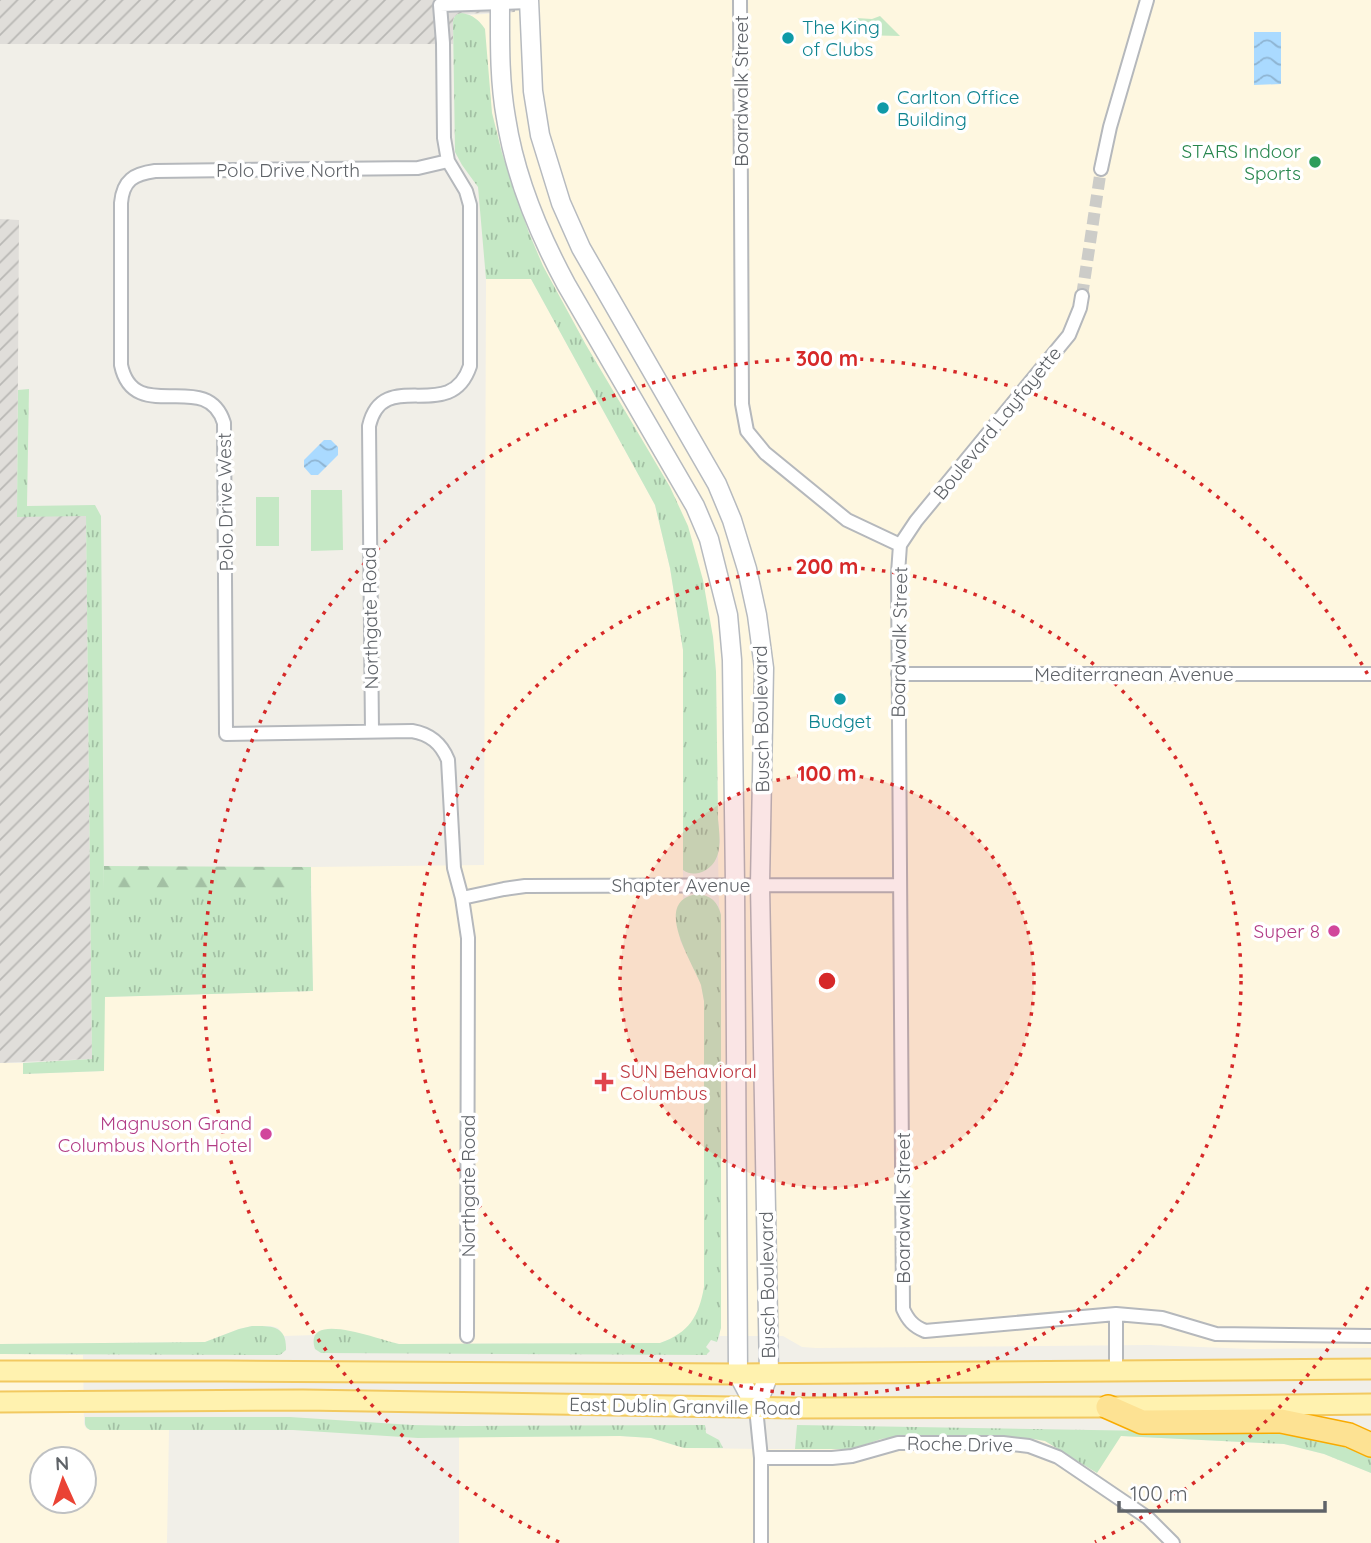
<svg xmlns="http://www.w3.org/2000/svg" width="1371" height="1543" font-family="Quicksand,sans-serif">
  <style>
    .commercial { fill: #fef7e0; fill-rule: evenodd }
    .industrial { fill: url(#industrial-furrows) }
    .grass { fill: url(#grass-tufts) }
    .forest { fill: url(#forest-firs) }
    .pitch { fill: #c5e8c5 }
    .water { fill: url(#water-waves) }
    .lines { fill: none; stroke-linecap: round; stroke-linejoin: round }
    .street-tunnel { stroke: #ccccc8; stroke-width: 12; stroke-dasharray: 12 6; stroke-linecap: butt }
    .street-casing { stroke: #b5b8bc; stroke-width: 16 }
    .secondary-casing { stroke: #b6babf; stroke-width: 21 }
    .primary-casing { stroke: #f2c960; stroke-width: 23 }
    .highway-casing { stroke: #f9ab00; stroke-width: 26 }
    .street { stroke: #fff; stroke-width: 12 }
    .secondary { stroke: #fff; stroke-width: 18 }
    .primary { stroke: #fff2af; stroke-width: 19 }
    .highway { stroke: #fde293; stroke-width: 23 }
    .ring { fill: none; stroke: #d62828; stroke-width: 3.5; stroke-dasharray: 3.5 7 }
    .culture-dot { fill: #0f9aa8; stroke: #fff; stroke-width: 2.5 }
    .leisure-dot { fill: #2e9e5b; stroke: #fff; stroke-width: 2.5 }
    .hotel-dot { fill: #d1479c; stroke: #fff; stroke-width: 2.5 }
    .health-dot { fill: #e0444e; stroke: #fff; stroke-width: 2.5 }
    .labels { text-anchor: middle; stroke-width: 7; stroke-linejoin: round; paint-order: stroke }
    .culture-label { font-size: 19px; fill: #0d838f; stroke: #fff; text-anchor: start }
    .street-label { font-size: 19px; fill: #5f6368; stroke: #fff }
    .leisure-label { font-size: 19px; fill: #27864d; stroke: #fff; text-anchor: end }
    .hotel-label { font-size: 19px; fill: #b23c85; stroke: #fff; text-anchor: end }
    .health-label { font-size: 19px; fill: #be3a42; stroke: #fff; text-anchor: start }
    .centre { fill: #d62828; stroke: #fff; stroke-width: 3.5 }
    .ring-label { font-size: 21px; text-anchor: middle; font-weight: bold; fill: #d62828; stroke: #fff; stroke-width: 7; stroke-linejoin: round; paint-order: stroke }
  </style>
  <defs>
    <pattern id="industrial-furrows" width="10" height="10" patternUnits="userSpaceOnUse" patternTransform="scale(1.75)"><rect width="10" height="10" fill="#e0deda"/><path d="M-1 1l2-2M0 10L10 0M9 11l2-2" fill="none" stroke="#b9b8b5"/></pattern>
    <pattern id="grass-tufts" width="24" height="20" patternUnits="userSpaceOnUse" patternTransform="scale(1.75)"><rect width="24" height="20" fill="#c5e8c5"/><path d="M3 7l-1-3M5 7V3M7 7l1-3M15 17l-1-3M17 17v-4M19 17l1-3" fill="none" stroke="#a3c0a4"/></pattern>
    <pattern id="forest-firs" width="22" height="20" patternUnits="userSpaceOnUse" patternTransform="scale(1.75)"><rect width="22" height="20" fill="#c5e8c5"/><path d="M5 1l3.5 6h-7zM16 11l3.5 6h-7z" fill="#a3c0a4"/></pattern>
    <pattern id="water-waves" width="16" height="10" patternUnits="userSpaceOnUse" patternTransform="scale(1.75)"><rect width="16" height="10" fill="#aadaff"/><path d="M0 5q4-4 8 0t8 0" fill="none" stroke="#8eb4d2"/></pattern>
  </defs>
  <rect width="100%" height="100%" fill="#f1efe8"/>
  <path class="commercial" d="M 515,0 L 1371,0 L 1371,1348 L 1251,1349 L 1150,1345 L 816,1348 L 802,1347 L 783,1336 L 720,1336 L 721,915 L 719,906 L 718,855 L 720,842 L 718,819 L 716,672 L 713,637 L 670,487 L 586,345 L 543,266 L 516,200 L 502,153 L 492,113 L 480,22 L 470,15 L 514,12 Z
    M 486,279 L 531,279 L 655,505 L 670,568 L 683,650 L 683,900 L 677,910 L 680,940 L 701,984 L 704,1001 L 704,1287 L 702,1302 L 696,1317 L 686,1330 L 673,1338 L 660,1343 L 399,1344 L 322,1330 L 316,1335 L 284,1336 L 278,1328 L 271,1326 L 252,1326 L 239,1329 L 205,1342 L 0,1344 L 0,1063 L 23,1063 L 23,1074 L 103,1071 L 104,997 L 313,991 L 311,867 L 484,865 Z
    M 0,1354 L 83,1355 L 84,1424 L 86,1428 L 90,1430 L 169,1430 L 167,1543 L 0,1543 ZM 42,1459 L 84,1459 L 84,1501 L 42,1501 Z
    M 620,1436 L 651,1438 L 684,1448 L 761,1449 L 852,1449 L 881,1439 L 896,1437 L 1028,1438 L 1045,1441 L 1097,1473 L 1120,1436 L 1284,1444 L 1324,1454 L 1371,1473 L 1371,1543 L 459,1543 L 459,1437 Z"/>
  <path class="industrial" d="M 0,0 L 515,0 L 515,12 L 458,14 L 454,17 L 453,22 L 453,44 L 0,44 Z
    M 0,219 L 19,220 L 17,516 L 86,515 L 92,1059 L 0,1063 Z"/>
  <path class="grass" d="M 462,13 C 473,15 479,20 485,29 L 492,113 L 502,153 L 529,233 L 543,266 L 586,345 L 670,487 L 688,526 L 703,580 L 713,637 L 716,672 L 718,819 C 720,839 724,865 699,873 C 692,874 689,874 683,870 L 683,650 L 670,568 L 655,505 L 531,279 L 486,279 L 478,187 L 462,165 L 455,152 L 453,22 C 454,16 456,14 462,13 Z
    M 880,16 L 900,36 L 858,35 L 856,18 L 872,19 Z
    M 29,389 L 27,506 L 95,505 L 101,516 L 104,889 L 311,890 L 313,991 L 105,997 L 104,1071 L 23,1074 L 23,1063 L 92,1059 L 86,516 L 17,517 L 18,390 Z
    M 697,894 C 711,895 718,902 721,915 L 721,1328 L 717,1342 L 711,1340 L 706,1347 L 710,1351 L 706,1355 L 321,1353 L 315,1349 C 302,1308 384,1342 399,1344 L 660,1343 C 689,1333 699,1316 704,1287 L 704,1001 C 703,996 702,990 701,985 C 693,963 651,901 697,894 Z
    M 252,1326 C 271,1326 287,1325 286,1350 L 280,1355 L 0,1354 L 0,1344 L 205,1342 L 239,1329 Z
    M 85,1417 L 290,1417 L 412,1425 L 464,1426 L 705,1425 L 706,1433 L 719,1440 L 723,1448 L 684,1448 L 651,1438 L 620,1436 L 418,1438 L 293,1430 L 90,1430 C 84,1427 85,1424 85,1417 Z
    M 797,1425 L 1274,1433 C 1308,1438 1339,1443 1371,1457 L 1371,1473 L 1324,1454 L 1284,1444 L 1121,1436 L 1097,1473 L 1045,1441 L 1028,1438 L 896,1437 L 881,1439 L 852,1449 L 795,1449 Z"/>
  <path class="forest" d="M 104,866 L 311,867 L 311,890 L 104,890 Z"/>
  <path class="pitch" d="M 311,490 L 342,490 L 343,550 L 311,551 Z
    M 256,497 L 279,497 L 279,546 L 256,546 Z"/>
  <path class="water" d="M 1254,32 L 1281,32 L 1281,84 L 1254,85 Z
    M 324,440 L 331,440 L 338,447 L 338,455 L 318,475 L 311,475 L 304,467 L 304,460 Z"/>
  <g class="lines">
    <path class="street-tunnel" d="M 1082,296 L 1101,169"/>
    <defs>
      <path id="street" d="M 740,0 L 742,404 L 747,431 L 765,453 L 847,520 L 900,545
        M 448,161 L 418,168 L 155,171 C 134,174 123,180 121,203 L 121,365 C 134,427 207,367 224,423 L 226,734 L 412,731 C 430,734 441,743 448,760 L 454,868 L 462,898 L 468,938 L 467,1336
        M 1101,169 L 1110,127 L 1147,0
        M 1082,296 L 1080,308 L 1069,335 L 916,521 L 900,545 L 898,573 C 898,819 903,1064 903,1309 C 908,1320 913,1326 925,1331 L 1116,1314 L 1162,1318 L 1216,1334 L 1371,1336
        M 898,674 L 1371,674
        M 372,731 L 369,426 C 383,365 450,426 470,366 L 470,205 L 466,191 L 448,161 L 444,138 L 443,43 L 440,5 L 529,2
        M 462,898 L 504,889 L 525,886 L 900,885
        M 1116,1371 L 1116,1314
        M 756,1408 L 761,1458 L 761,1543
        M 761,1458 L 832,1458 L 852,1456 L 898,1443 L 1003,1443 L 1029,1446 L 1058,1457 L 1148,1518 L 1173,1543"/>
      <path id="secondary" d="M 500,0 C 500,39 499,79 506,118 C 515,177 538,232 566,284 L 695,506 L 709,539 L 728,615 L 732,660 L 735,885 L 738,1374 L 756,1408
        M 529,0 L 533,91 L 540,135 L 561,203 L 581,248 L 717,484 L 732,520 L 747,569 L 757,615 L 764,668 L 760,885 L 769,1374 L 756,1408"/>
      <path id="primary" d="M 0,1371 L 226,1371 L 738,1374 L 1371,1369
        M 0,1402 L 303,1400 L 794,1408 L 1108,1407 L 1371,1404"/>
      <path id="highway" d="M 1108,1407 L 1142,1422 L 1281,1421 L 1349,1435 L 1371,1445"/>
    </defs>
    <use href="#street" class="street-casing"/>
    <use href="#secondary" class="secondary-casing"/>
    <use href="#primary" class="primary-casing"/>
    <use href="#highway" class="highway-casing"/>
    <use href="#street" class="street"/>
    <use href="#secondary" class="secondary"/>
    <use href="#primary" class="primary"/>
    <use href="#highway" class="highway"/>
  </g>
  <circle cx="827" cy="981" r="207" fill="#d62828" fill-opacity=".12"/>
  <g class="ring">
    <circle cx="827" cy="981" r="207"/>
    <circle cx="827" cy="981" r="414"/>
    <path d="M1368 1287A622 622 0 0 1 1095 1542M559 1542A622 622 0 1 1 1368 675"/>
  </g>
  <g class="culture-dot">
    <circle cx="788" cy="38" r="7"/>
    <circle cx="883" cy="108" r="7"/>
    <circle cx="840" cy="699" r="7"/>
  </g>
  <circle class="leisure-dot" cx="1315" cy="162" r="7"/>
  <g class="hotel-dot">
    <circle cx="1334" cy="931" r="7"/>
    <circle cx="266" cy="1134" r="7"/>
  </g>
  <path class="health-dot" d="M600.5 1071.5h7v7h7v7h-7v7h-7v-7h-7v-7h7z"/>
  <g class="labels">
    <g class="culture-label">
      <text x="802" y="34">The King<tspan x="802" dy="22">of Clubs</tspan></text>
      <text x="897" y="104">Carlton Office<tspan x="897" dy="22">Building</tspan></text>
      <text x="840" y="728" text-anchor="middle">Budget</text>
    </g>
    <g class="street-label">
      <text transform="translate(741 91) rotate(-90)" y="7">Boardwalk Street</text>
      <text x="288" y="177">Polo Drive North</text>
      <text transform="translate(997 423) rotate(-51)" y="7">Boulevard Layfayette</text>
      <text transform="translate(225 502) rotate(-91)" y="7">Polo Drive West</text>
      <text transform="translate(370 618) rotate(-91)" y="7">Northgate Road</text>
      <text transform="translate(899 642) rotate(-89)" y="7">Boardwalk Street</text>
      <text x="1134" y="681">Mediterranean Avenue</text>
      <text transform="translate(761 719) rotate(-91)" y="7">Busch Boulevard</text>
      <text x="681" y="892">Shapter Avenue</text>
      <text transform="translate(468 1186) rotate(-90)" y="7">Northgate Road</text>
      <text transform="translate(903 1208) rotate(-90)" y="7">Boardwalk Street</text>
      <text transform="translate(767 1285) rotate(-91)" y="7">Busch Boulevard</text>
      <text transform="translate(685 1406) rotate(1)" y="7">East Dublin Granville Road</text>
      <text transform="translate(960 1444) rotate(1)" y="7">Roche Drive</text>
    </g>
    <g class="leisure-label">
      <text x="1301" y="158">STARS Indoor<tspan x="1301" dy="22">Sports</tspan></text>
    </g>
    <g class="hotel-label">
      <text x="1320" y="938">Super 8</text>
      <text x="252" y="1130">Magnuson Grand<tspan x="252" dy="22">Columbus North Hotel</tspan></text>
    </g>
    <g class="health-label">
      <text x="620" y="1078">SUN Behavioral<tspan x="620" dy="22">Columbus</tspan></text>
    </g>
  </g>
  <circle cx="827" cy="981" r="10" class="centre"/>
  <g class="ring-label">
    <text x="827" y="366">300 m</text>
    <text x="827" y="574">200 m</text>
    <text x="827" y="781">100 m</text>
  </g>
  <g transform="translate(63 1480) rotate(357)"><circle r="33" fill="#ffffff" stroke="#bfc1c3" stroke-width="2"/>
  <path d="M0-5L12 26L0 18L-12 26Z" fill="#ea4335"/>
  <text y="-10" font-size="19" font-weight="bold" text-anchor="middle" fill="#5f6368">N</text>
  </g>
  <path d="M1119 1501v10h206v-10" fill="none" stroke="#5f6368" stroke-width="3.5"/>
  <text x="1130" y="1501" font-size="21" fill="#5f6368" stroke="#ffffff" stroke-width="5" paint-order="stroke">100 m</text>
</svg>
